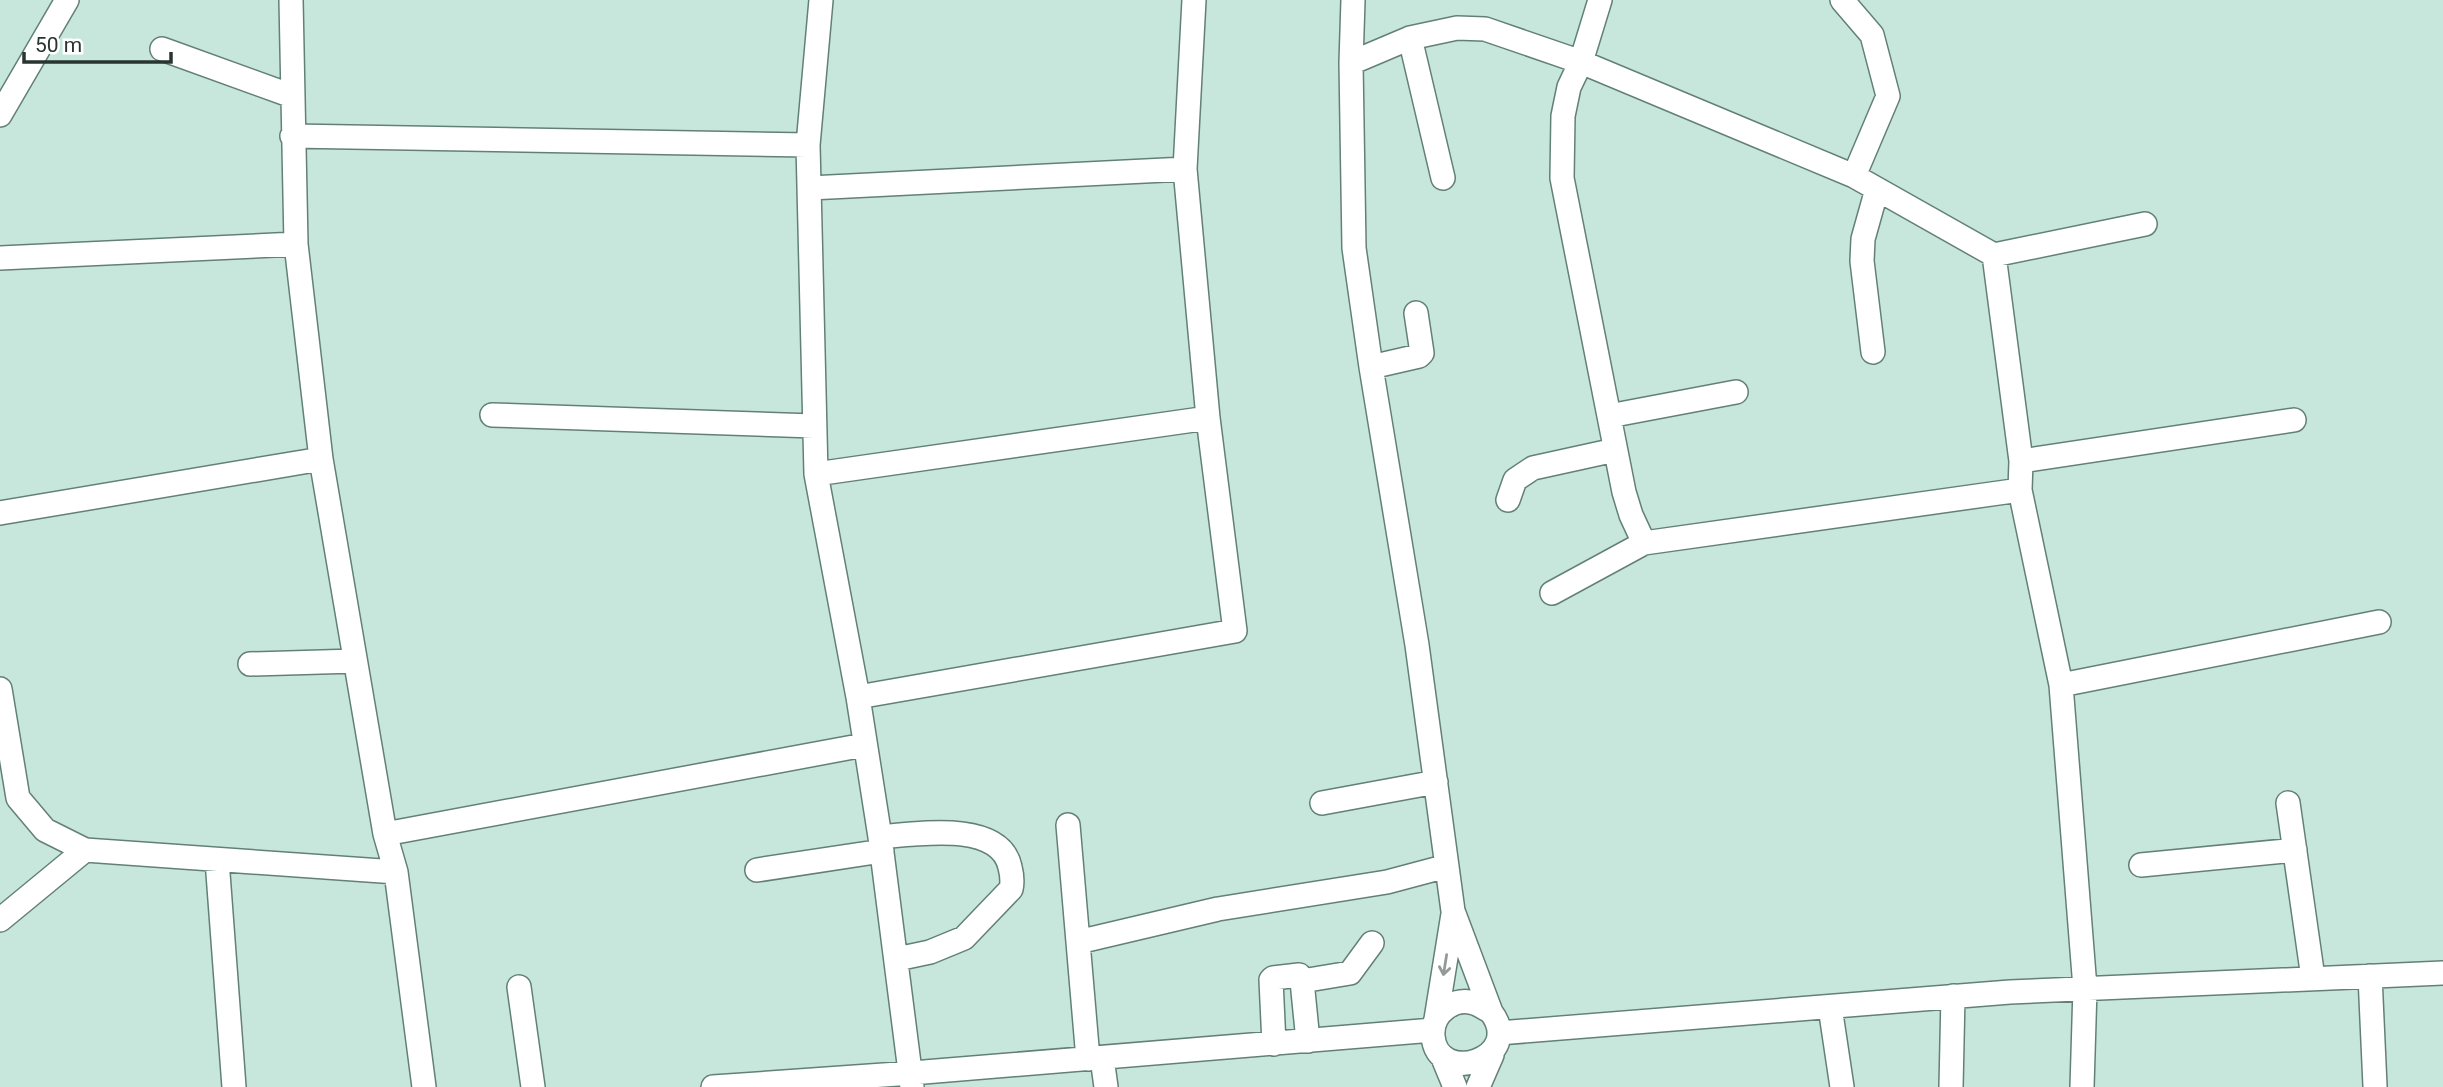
<svg xmlns="http://www.w3.org/2000/svg" width="2443" height="1087" font-family="Roboto,sans-serif">
  <style>
    .lines { fill: none; stroke-linecap: round; stroke-linejoin: round }
    .minor-casing { stroke: #638076; stroke-width: 26 }
    .minor { stroke: #fff; stroke-width: 23 }
    .oneway { stroke: #949a98 }
  </style>
  <rect width="100%" height="100%" fill="#c8e7dc"/>
  <g class="lines">
    <defs>
      <path id="minor" d="M 291,0 L 296,244 L 321,459 L 385,834 L 396,872 L 424,1087
        M 821,0 L 808,145 L 816,474 L 858,697 L 880,837 L 912,1087
        M 1353,0 L 1351,63 L 1354,248 L 1371,367 L 1417,645 L 1453,911 L 1491,1012 C 1526,1059 1437,1087 1433,1036 C 1431,1013 1455,995 1477,1004 C 1481,1006 1486,1009 1491,1012
        M 1600,0 L 1581,62 L 1569,87 L 1563,116 L 1562,178 L 1624,492 L 1631,515 L 1644,543 L 2020,490
        M 1842,0 L 1872,35 L 1888,96 L 1854,176
        M 1410,38 L 1443,178
        M 162,49 L 292,96
        M 1351,63 L 1410,38 L 1457,28 L 1485,29 L 1581,62 L 1854,176 L 1994,255 L 2145,224
        M 0,115 L 67,0
        M 292,136 L 808,145
        M 810,188 L 1185,169
        M 1994,255 L 2021,461 L 2020,490 L 2061,685 L 2085,988 L 2082,1087
        M 0,258 L 296,244
        M 1873,352 L 1862,261 L 1863,239 L 1877,189
        M 1371,367 L 1419,356 L 1422,353 L 1416,313
        M 492,415 L 814,426
        M 1609,416 L 1736,392
        M 2021,461 L 2294,420
        M 816,474 L 1208,418
        M 1508,500 L 1515,480 L 1533,468 L 1615,450
        M 0,513 L 321,459
        M 1552,593 L 1644,543
        M 250,664 L 355,661
        M 2061,685 L 2379,622
        M 0,689 L 18,798 L 45,830 L 85,850 L 396,872
        M 858,697 L 1235,631 L 1208,418 L 1185,169 L 1194,0
        M 1322,803 L 1436,782
        M 2288,803 L 2313,978
        M 1068,825 L 1088,1059
        M 385,834 L 864,745
        M 880,837 C 916,834 1000,820 1010,867 C 1012,875 1013,881 1011,889 L 964,938 L 930,952 L 897,959
        M 217,860 L 234,1087
        M 2141,865 L 2295,850
        M 757,870 L 882,851
        M 0,920 L 85,850
        M 1078,942 L 1218,909 L 1387,882 L 1447,866
        M 2370,976 L 2375,1086
        M 1302,981 L 1350,973 L 1372,943
        M 519,987 L 533,1087
        M 1830,1007 L 1842,1087
        M 1436,1019 L 1453,914
        M 1499,1033 L 2010,992 L 2443,973
        M 1274,1044 L 1271,980 L 1273,978 L 1299,975 L 1302,981 L 1308,1041
        M 1102,1058 L 1106,1087
        M 1443,1058 L 1455,1087
        M 713,1087 L 912,1073 L 1433,1030
        M 1478,1087 L 1492,1055
        M 1951,1087 L 1953,996"/>
    </defs>
    <use href="#minor" class="minor-casing"/>
    <use href="#minor" class="minor"/>
  </g>
  <defs><path id="oneway-shaft" d="M-6 0H5M1.5-3L5.5 0L1.5 3" fill="none" stroke-width="1.6" stroke-linecap="round" stroke-linejoin="round" transform="scale(1.75)"/></defs>
  <use class="oneway" href="#oneway-shaft" transform="translate(1445 965) rotate(99)"/>
  <path d="M24 52v10h147v-10" fill="none" stroke="#293531" stroke-width="3.5"/>
  <text x="35" y="52" font-size="21" fill="#293531" stroke="#ffffff" stroke-width="5" paint-order="stroke">50 m</text>
</svg>
